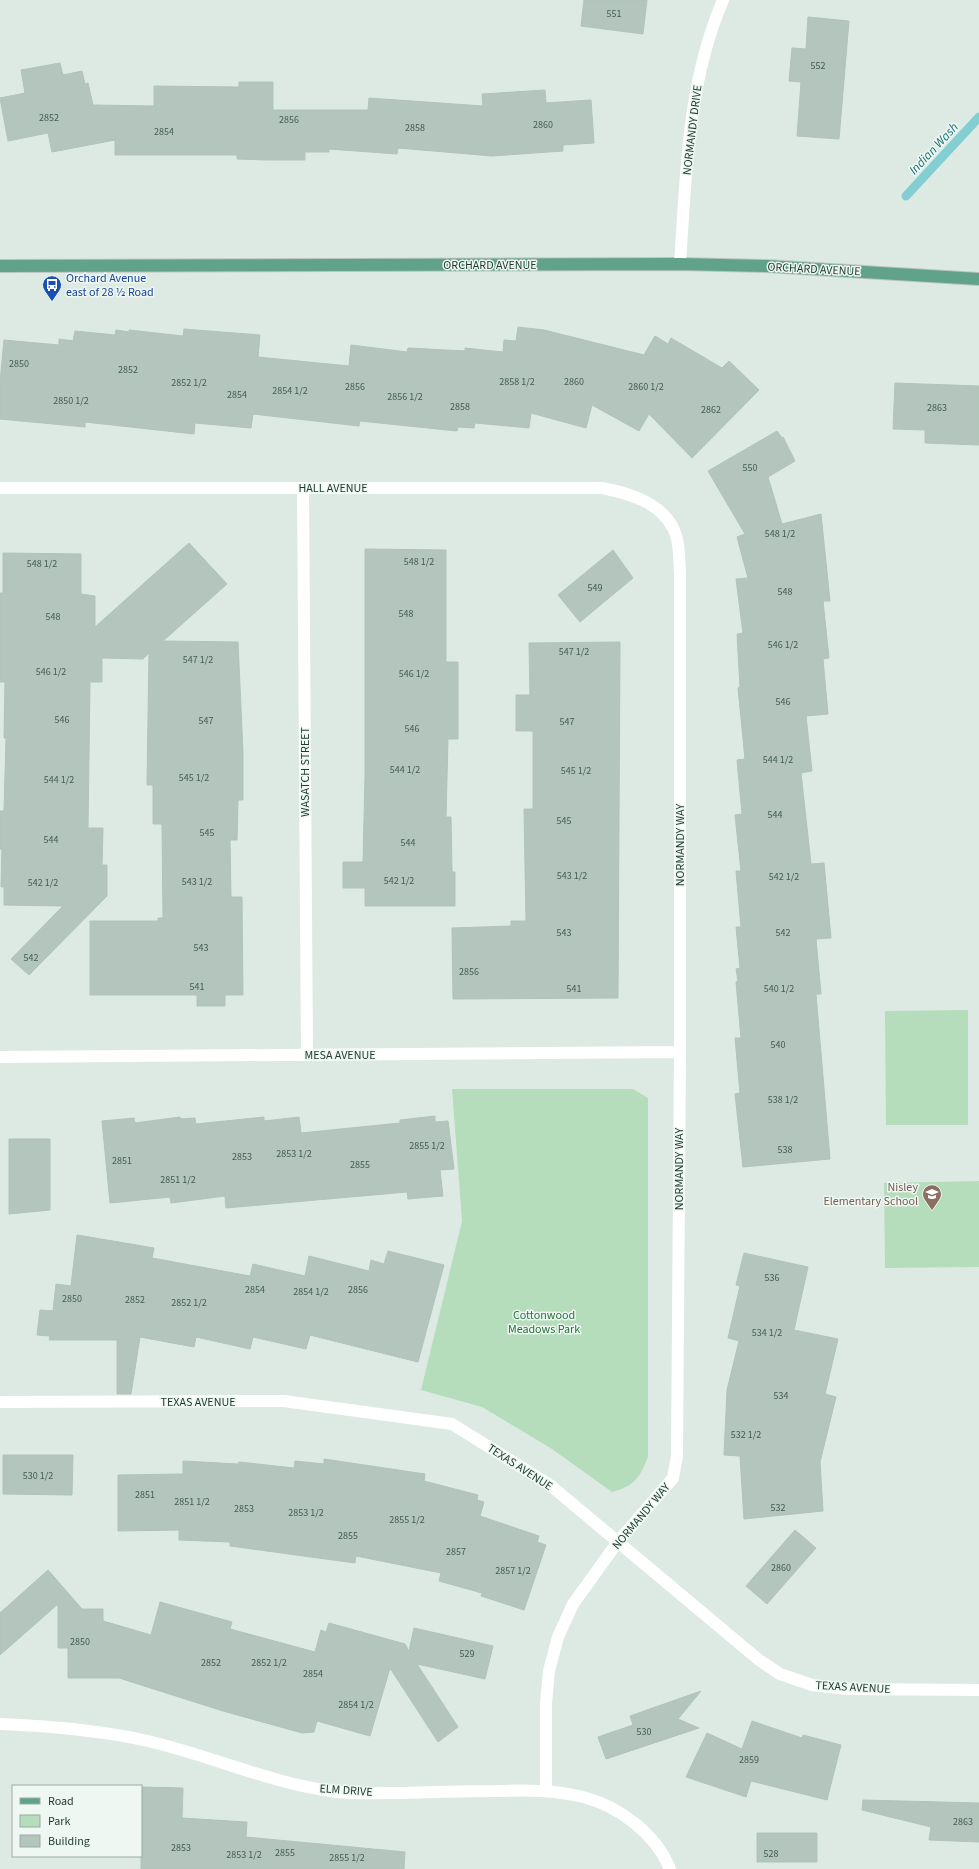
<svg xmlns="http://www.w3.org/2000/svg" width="979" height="1869" font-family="'Source Sans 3',sans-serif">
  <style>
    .green { fill: #b5ddbb }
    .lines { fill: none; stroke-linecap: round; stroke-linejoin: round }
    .stream { stroke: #82ced3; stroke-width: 9 }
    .building { fill: #b3c5bc; stroke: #b0c4b9 }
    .major-casing { stroke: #bcc4c1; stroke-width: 14 }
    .minor { stroke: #fff; stroke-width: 12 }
    .major { stroke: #60a28a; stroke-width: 12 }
    .labels { text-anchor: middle; stroke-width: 3; stroke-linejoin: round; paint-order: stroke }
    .number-label { font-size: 10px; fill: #435d53 }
    .street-label { font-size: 12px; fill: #1e3a30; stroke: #eef7f1 }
    .transit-label { font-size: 12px; fill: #164399; stroke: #eef7f1; text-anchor: start }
    .education-label { font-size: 12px; fill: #785e54; stroke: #eef7f1; text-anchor: end }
    .park-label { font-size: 12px; fill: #27723d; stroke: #eef7f1 }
    .water-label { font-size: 13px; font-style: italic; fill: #177278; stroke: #eef7f1 }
  </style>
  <rect width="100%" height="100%" fill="#ddeae3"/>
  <path class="green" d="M 968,1010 L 968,1125 L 886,1125 L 885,1011 Z
    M 452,1089 L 633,1089 L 648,1098 L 648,1457 C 639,1479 634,1486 612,1492 L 552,1449 L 482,1407 L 421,1390 L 462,1221 Z
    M 979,1181 L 979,1267 L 885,1268 L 884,1183 Z"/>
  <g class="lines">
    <path class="stream" d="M 906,196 L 979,117"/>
  </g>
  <path class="building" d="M 584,0 L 647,0 L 643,34 L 581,26 Z
    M 808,17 L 849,21 L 839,139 L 797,136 L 801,82 L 789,81 L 792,48 L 806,49 Z
    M 60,63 L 63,75 L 82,71 L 85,84 L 88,83 L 93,105 L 154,106 L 154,86 L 239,87 L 239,82 L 273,82 L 273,110 L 368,110 L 369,98 L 483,106 L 482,94 L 545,90 L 546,103 L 591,100 L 594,143 L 563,145 L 563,151 L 492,156 L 398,148 L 397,154 L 329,149 L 329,152 L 305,152 L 305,160 L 267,160 L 237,159 L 237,155 L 115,155 L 115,140 L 52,152 L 48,133 L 8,141 L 0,98 L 25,93 L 21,70 Z
    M 518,327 L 544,330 L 644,355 L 655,336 L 668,344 L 671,338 L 722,368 L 729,361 L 759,390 L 692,458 L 649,414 L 639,431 L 592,405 L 586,428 L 531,413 L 529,428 L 475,423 L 474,428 L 458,427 L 457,431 L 360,421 L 359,426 L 253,414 L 251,428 L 195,423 L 194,434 L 85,422 L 85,427 L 0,419 L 0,382 L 4,340 L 59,345 L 59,339 L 73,341 L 75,331 L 115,335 L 116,330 L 129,332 L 129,330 L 183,336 L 184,329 L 260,335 L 258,357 L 349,366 L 351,345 L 407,352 L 408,348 L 465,351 L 465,348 L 503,352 L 504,340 L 516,341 Z
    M 895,383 L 979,386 L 979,445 L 925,443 L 925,430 L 893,429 Z
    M 777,431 L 782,438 L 783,437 L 795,461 L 768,477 L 782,524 L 821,514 L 830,601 L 823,601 L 829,658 L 823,659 L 828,714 L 806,716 L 812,771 L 801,773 L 811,864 L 824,863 L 831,938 L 816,939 L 821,994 L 816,994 L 830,1159 L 743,1167 L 735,1094 L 740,1093 L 735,1038 L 741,1038 L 736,982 L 738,981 L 736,969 L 740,968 L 736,927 L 741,927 L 736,871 L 741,871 L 735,815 L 742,814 L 737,760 L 745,759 L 738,688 L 740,687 L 737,634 L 743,633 L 736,579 L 748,578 L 737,537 L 745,534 L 708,471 Z
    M 189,543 L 227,584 L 163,641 L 238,642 L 243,753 L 243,800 L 238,800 L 237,840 L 230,840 L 231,897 L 242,897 L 243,995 L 225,995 L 225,1006 L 197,1006 L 197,995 L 90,995 L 90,921 L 158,921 L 158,918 L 163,918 L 162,824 L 153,824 L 153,785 L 147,785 L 149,653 L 143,659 L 102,658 L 102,682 L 90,682 L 88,828 L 103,828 L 102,865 L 107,865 L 107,896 L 29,975 L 11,959 L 63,906 L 4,905 L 4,887 L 1,887 L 2,849 L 0,849 L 0,811 L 4,811 L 6,738 L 4,738 L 5,682 L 0,682 L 0,593 L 3,593 L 3,553 L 81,554 L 81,594 L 95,596 L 95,627 Z
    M 365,549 L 446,550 L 446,662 L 458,662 L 458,739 L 448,739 L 446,817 L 451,817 L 452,872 L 455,872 L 455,906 L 365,906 L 365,888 L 343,888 L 343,862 L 363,862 L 365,777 Z
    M 613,550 L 633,578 L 580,622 L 558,595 Z
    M 620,642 L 618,998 L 453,999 L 452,928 L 511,926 L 511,921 L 526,921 L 524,809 L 533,809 L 533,731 L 516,731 L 516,695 L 530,695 L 529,643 Z
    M 435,1116 L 435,1122 L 448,1121 L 454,1169 L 440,1170 L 443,1196 L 408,1199 L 407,1192 L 226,1208 L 225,1196 L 171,1203 L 170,1197 L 110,1203 L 102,1121 L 134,1118 L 135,1123 L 180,1117 L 180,1119 L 195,1118 L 196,1124 L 264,1117 L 264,1121 L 299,1117 L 301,1133 L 400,1123 L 400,1120 Z
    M 9,1139 L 50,1139 L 50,1210 L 9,1214 Z
    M 77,1235 L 154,1248 L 152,1258 L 250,1276 L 253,1264 L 305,1276 L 309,1256 L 369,1271 L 371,1260 L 384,1264 L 388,1251 L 444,1265 L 418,1362 L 310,1335 L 306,1349 L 253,1337 L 250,1349 L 196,1337 L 194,1347 L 140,1337 L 131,1394 L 117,1394 L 117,1340 L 49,1340 L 50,1336 L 37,1335 L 40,1310 L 53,1311 L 56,1284 L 71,1286 Z
    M 744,1253 L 808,1267 L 794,1330 L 838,1339 L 825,1394 L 836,1397 L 820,1462 L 823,1511 L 744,1519 L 740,1456 L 724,1455 L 727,1390 L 739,1341 L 728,1338 L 740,1286 L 736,1285 Z
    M 3,1455 L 73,1455 L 72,1495 L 3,1494 Z
    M 324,1459 L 425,1474 L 424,1481 L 478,1495 L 477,1500 L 484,1502 L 480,1516 L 539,1536 L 537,1542 L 546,1545 L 524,1610 L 481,1596 L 482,1593 L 439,1581 L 441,1573 L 356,1556 L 355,1563 L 230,1546 L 230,1542 L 179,1540 L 179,1530 L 118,1531 L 118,1475 L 183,1474 L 183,1461 L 238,1464 L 239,1462 L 294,1468 L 295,1461 L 324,1464 Z
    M 795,1530 L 816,1548 L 767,1604 L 746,1586 Z
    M 48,1570 L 82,1609 L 103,1609 L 103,1621 L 151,1635 L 160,1602 L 232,1622 L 230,1629 L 315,1652 L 321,1630 L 326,1632 L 329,1623 L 405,1644 L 409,1651 L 414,1628 L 493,1646 L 485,1679 L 417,1664 L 458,1727 L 438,1742 L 390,1668 L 370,1736 L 317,1721 L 314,1732 L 302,1733 L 223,1711 L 119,1678 L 68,1678 L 68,1648 L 58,1648 L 58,1604 L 0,1655 L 0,1613 Z
    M 701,1691 L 678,1719 L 699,1728 L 606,1759 L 598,1737 L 633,1725 L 630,1716 Z
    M 752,1721 L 802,1738 L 803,1735 L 841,1745 L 827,1800 L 751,1781 L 746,1797 L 686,1777 L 707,1733 L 742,1749 Z
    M 141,1787 L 183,1788 L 182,1818 L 247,1822 L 246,1837 L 405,1852 L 404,1869 L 141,1869 Z
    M 863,1800 L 979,1803 L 979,1842 L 929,1840 L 931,1827 L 862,1810 Z
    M 757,1833 L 817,1833 L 817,1862 L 757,1862 Z"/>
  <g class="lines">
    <defs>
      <path id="major" d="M 0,266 L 680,264 L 766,266 L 979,279"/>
    </defs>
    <use href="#major" class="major-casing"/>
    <path class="minor" d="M 680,264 C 686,175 687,84 723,0
      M 0,488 L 602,488 C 628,493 660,502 673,528 C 680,541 679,560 680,574 L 680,1052 L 677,1456 L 673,1478 L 617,1543 L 573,1604 L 558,1637 L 549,1671 L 546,1703 L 546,1790
      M 303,488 L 307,1055
      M 0,1057 L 680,1052
      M 0,1402 L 284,1401 L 452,1424 L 550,1485 L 759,1660 L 780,1674 L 812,1685 L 847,1689 L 979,1690
      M 0,1724 C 50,1726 99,1730 148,1741 C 212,1756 272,1784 337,1792 C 358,1794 380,1793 401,1793 C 434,1792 466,1791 498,1791 C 526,1790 554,1790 583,1797 C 619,1806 656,1834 670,1869"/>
    <use href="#major" class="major"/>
  </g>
  <defs>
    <symbol id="bus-pin" viewBox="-11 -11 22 30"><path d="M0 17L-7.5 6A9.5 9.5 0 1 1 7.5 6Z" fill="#1a4fb4" stroke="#eef7f1"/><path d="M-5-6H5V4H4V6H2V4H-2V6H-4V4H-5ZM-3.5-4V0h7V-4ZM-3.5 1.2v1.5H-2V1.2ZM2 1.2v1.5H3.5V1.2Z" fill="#fff"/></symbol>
    <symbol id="school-pin" viewBox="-11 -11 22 30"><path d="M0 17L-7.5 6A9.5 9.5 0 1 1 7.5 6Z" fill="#8d6e63" stroke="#eef7f1"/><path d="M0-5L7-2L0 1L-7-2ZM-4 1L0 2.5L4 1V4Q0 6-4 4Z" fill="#fff"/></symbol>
  </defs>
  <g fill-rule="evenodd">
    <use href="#bus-pin" x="41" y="274" width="22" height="30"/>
    <use href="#school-pin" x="921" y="1183" width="22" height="30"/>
  </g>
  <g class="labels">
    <g class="number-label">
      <text x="614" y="17">551</text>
      <text x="818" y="69">552</text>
      <text x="49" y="121">2852</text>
      <text x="289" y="123">2856</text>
      <text x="543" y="128">2860</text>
      <text x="415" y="131">2858</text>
      <text x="164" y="135">2854</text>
      <text x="19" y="367">2850</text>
      <text x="128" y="373">2852</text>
      <text x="517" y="385">2858 1/2</text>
      <text x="574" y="385">2860</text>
      <text x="189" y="386">2852 1/2</text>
      <text x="355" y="390">2856</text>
      <text x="646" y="390">2860 1/2</text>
      <text x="290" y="394">2854 1/2</text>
      <text x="237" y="398">2854</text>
      <text x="405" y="400">2856 1/2</text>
      <text x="71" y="404">2850 1/2</text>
      <text x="460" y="410">2858</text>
      <text x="937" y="411">2863</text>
      <text x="711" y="413">2862</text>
      <text x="750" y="471">550</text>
      <text x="780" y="537">548 1/2</text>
      <text x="419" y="565">548 1/2</text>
      <text x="42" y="567">548 1/2</text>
      <text x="595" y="591">549</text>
      <text x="785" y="595">548</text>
      <text x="406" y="617">548</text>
      <text x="53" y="620">548</text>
      <text x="783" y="648">546 1/2</text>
      <text x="574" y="655">547 1/2</text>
      <text x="198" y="663">547 1/2</text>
      <text x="51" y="675">546 1/2</text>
      <text x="414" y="677">546 1/2</text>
      <text x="783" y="705">546</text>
      <text x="62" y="723">546</text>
      <text x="206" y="724">547</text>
      <text x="567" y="725">547</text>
      <text x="412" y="732">546</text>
      <text x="778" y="763">544 1/2</text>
      <text x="405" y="773">544 1/2</text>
      <text x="576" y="774">545 1/2</text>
      <text x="194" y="781">545 1/2</text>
      <text x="59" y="783">544 1/2</text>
      <text x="775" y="818">544</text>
      <text x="564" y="824">545</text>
      <text x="207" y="836">545</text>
      <text x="51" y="843">544</text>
      <text x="408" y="846">544</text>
      <text x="572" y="879">543 1/2</text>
      <text x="784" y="880">542 1/2</text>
      <text x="399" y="884">542 1/2</text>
      <text x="197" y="885">543 1/2</text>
      <text x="43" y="886">542 1/2</text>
      <text x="564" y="936">543</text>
      <text x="783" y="936">542</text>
      <text x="201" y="951">543</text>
      <text x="31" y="961">542</text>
      <text x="469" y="975">2856</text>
      <text x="197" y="990">541</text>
      <text x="574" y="992">541</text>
      <text x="779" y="992">540 1/2</text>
      <text x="778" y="1048">540</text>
      <text x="783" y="1103">538 1/2</text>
      <text x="427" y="1149">2855 1/2</text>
      <text x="785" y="1153">538</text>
      <text x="294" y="1157">2853 1/2</text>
      <text x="242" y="1160">2853</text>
      <text x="122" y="1164">2851</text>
      <text x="360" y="1168">2855</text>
      <text x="178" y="1183">2851 1/2</text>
      <text x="772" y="1281">536</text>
      <text x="255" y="1293">2854</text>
      <text x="358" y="1293">2856</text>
      <text x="311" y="1295">2854 1/2</text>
      <text x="72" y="1302">2850</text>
      <text x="135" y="1303">2852</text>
      <text x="189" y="1306">2852 1/2</text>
      <text x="767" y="1336">534 1/2</text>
      <text x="781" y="1399">534</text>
      <text x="746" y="1438">532 1/2</text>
      <text x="38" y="1479">530 1/2</text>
      <text x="145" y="1498">2851</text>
      <text x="192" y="1505">2851 1/2</text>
      <text x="778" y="1511">532</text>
      <text x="244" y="1512">2853</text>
      <text x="306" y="1516">2853 1/2</text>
      <text x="407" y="1523">2855 1/2</text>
      <text x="348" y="1539">2855</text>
      <text x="456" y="1555">2857</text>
      <text x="781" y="1571">2860</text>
      <text x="513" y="1574">2857 1/2</text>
      <text x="80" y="1645">2850</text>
      <text x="467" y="1657">529</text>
      <text x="211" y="1666">2852</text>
      <text x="269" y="1666">2852 1/2</text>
      <text x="313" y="1677">2854</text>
      <text x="356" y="1708">2854 1/2</text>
      <text x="644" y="1735">530</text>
      <text x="749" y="1763">2859</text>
      <text x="963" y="1825">2863</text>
      <text x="181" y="1851">2853</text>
      <text x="285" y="1856">2855</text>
      <text x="771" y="1857">528</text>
      <text x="244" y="1858">2853 1/2</text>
      <text x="347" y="1861">2855 1/2</text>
    </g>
    <g class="street-label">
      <text transform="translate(692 130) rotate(-83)" y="4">NORMANDY DRIVE</text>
      <text x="490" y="269">ORCHARD AVENUE</text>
      <text transform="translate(814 269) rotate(3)" y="4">ORCHARD AVENUE</text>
      <text x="333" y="492">HALL AVENUE</text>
      <text transform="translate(305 772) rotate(-90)" y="4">WASATCH STREET</text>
      <text transform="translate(680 845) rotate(-90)" y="4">NORMANDY WAY</text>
      <text x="340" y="1059">MESA AVENUE</text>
      <text transform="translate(679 1169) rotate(-90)" y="4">NORMANDY WAY</text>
      <text x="198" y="1406">TEXAS AVENUE</text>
      <text transform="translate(520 1467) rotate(33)" y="4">TEXAS AVENUE</text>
      <text transform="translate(641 1516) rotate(-50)" y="4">NORMANDY WAY</text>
      <text transform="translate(853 1687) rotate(3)" y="4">TEXAS AVENUE</text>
      <text transform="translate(346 1790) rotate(4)" y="4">ELM DRIVE</text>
    </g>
    <g class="transit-label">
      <text x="66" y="282">Orchard Avenue<tspan x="66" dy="14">east of 28 ½ Road</tspan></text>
    </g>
    <g class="education-label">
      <text x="918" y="1191">Nisley<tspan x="918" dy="14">Elementary School</tspan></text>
    </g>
    <g class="park-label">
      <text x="544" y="1319">Cottonwood<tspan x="544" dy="14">Meadows Park</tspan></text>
    </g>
    <g class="water-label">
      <text transform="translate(933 148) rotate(-47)" y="5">Indian Wash</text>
    </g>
  </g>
  <rect x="12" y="1785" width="130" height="72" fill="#eef7f1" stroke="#9baba4"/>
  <rect x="20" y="1798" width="20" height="6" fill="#60a28a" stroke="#9baba4"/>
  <text x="48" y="1805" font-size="12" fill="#1e3a30">Road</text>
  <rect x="20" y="1815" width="20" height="12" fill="#b5ddbb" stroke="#9baba4"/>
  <text x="48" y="1825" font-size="12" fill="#1e3a30">Park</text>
  <rect x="20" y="1835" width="20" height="12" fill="#b3c5bc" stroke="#9baba4"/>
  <text x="48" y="1845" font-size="12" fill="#1e3a30">Building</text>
</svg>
